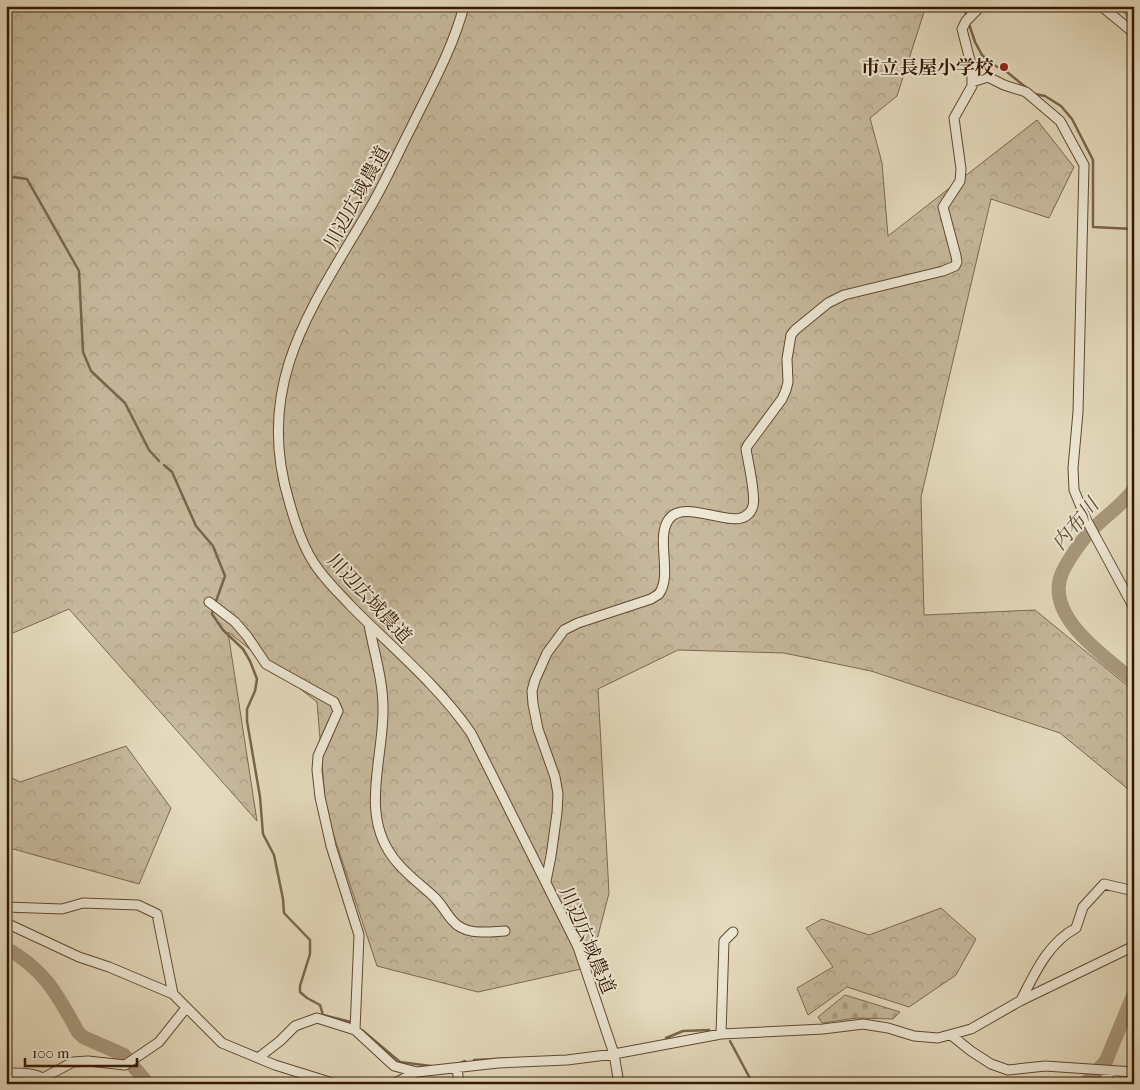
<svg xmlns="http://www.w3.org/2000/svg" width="1140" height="1090" font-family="'IM FELL French Canon','Noto Serif JP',serif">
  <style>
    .forest { fill: url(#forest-crowns); stroke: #7e684f }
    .cemetery { fill: url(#cemetery-stones); stroke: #7e684f }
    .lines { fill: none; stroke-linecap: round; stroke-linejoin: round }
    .stream { stroke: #7a654b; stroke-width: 2.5 }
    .river { stroke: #a8987d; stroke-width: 14 }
    .minor-casing { stroke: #614830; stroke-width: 11 }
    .minor { stroke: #ede7d4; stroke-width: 9 }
    .poi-dot { fill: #8f2418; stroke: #ede7d4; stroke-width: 2 }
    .labels { text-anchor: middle; stroke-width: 4; stroke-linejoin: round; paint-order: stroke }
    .poi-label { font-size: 19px; font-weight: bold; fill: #351801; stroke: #ede7d4; text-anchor: end }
    .street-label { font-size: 19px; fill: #351801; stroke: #ede7d4 }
    .water-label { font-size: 20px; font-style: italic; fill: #634b33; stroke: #ede7d4 }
  </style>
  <defs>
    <pattern id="forest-crowns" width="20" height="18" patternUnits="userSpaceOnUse" patternTransform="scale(1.25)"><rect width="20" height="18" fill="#c6b99d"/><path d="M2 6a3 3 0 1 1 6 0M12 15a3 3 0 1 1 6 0" fill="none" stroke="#ab9e85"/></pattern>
    <pattern id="cemetery-stones" width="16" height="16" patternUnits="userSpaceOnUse" patternTransform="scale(1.25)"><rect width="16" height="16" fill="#c6b99d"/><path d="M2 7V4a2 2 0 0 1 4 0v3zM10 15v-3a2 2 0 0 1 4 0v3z" fill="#ab9e85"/></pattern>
  </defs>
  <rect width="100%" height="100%" fill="#e4dabd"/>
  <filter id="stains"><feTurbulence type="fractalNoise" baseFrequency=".004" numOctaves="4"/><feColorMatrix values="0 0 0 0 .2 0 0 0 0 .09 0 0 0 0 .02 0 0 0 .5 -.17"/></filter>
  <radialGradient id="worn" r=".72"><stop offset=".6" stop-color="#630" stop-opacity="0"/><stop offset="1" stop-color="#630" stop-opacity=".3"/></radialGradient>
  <path class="forest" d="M 6,6 L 926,6 L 897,96 L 870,118 L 882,163 L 888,236 L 1037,120 L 1074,167 L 1049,218 L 991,199 L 921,497 L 924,615 L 1035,610 L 1134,691 L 1134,794 L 1060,733 L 871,671 L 784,653 L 678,650 L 598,689 L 609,893 L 590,967 L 478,992 L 377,966 L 326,812 L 317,702 L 228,632 L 257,821 L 69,609 L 6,636 Z
    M 126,746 L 171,808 L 139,884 L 6,847 L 6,775 L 20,782 Z
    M 941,908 L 976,939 L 956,975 L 909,1007 L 847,987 L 808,1015 L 797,988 L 833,967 L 806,928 L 822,919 L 869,935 Z"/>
  <path class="cemetery" d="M 845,995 L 900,1012 L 893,1019 L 856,1018 L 822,1023 L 818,1017 Z"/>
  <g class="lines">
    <path class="stream" d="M 962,6 L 967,16
      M 968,21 L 975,42 L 982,55 L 992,64 L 1007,72 L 1028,89
      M 1035,94 L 1045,96 L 1061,106 L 1072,119 L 1093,160 L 1093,227 L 1134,229
      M 6,176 L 27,179 L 79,271 L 83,352 L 91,371 L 125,403 L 149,450 L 159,461
      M 164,465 L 172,472 L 196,526 L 213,546 L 225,576 L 215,604
      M 213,609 L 212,614 L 223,630 L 243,649 L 250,661 L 257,679 L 255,691 L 247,709 L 247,721 L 260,797 L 263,834 L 274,855 L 283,899 L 284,913 L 310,940 L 310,954 L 300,986 L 300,992 L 307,998 L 320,1005 L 323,1015 L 351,1022
      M 362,1030 L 400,1062 L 431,1066
      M 666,1038 L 683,1031 L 709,1030
      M 730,1041 L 753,1084
      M 474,1060 L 518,1058
      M 458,1064 L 465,1061"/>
    <path class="river" d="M 1127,6 L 1134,15
      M 1134,489 C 1121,507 1102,518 1087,535 C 1079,544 1067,562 1062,573 C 1043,616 1107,658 1134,681
      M 6,948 C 45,970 57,994 78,1032 L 83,1037 L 124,1055 L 148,1084
      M 1085,1084 L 1106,1061 L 1134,993"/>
    <defs>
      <path id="minor" d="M 464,6 C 453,48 431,87 412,126 C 399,151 388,176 374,201 C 317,301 252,379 289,501 C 295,523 302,545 314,563 C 324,579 338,592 350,605 C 391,647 438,685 471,733 L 578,947 L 614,1054 L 619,1084
        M 1101,6 L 1134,33
        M 972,82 L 988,77 L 1004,85 L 1026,92 L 1060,121 L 1084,165 L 1078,412 L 1073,468 L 1074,490 L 1086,519 L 1134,608
        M 209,602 L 235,622 L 247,636 L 266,664 L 334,702 L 338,711 L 318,756 L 317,770 L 320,797 L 331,846 L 359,935 L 355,1030
        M 369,625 C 374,652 383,680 383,708 C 384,757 360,812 392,856 C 403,872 419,883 433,896 C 441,903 445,912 452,920 C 465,936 486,932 505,931
        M 546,881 L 551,856 L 557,813 L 558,794 L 555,777 L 538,729 L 533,704 L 532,691 L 535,680 L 547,653 L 564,630 L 578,623 L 651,599 L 659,594 C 673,574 655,538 669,519 C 688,495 743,539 753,506 C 756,494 748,462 746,449 L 748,445 L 782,399 L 786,390 L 788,382 L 787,359 L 791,335 L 795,330 L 828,303 L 844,295 L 943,271 L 955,266 L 957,262 L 956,256 L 943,207 L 960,181 L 961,169 L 954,118 L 972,86 L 972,68 L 962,29 L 966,21 L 981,6
        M 6,907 L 62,909 L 83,903 L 138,905 L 157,914 L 173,994
        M 6,923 L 79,957 L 109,967 L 173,994 L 222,1043 L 275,1065 L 336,1084
        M 1021,1000 C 1035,973 1048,943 1076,928 L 1083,907 L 1104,884 L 1134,891
        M 721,1034 L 724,941 L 733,932
        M 951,1035 L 971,1051 L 991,1064 L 1008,1070 L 1045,1066 L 1134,1072
        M 258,1058 L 280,1041 L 295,1026 L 317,1018 L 355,1030 L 394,1066 L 417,1072
        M 457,1068 L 459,1084
        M 6,1073 C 24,1073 38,1072 52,1084
        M 45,1077 L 73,1062 L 88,1061 L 125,1065 L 159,1042 L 186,1008
        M 393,1084 L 417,1072 L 498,1063 L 567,1060 L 614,1054 L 721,1034 L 823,1029 L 863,1024 L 888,1028 L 914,1036 L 938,1038 L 971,1029 L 1020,1001 L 1134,946
        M 1101,1084 L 1111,1071"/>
    </defs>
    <use href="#minor" class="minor-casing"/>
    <use href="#minor" class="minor"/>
  </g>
  <circle class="poi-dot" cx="1004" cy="67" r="5"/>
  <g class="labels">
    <g class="poi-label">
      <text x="994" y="74">市立長屋小学校</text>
    </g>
    <g class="street-label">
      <text transform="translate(356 197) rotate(-61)" y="7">川辺広域農道</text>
      <text transform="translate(370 598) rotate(47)" y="7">川辺広域農道</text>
      <text transform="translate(588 940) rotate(67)" y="7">川辺広域農道</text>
    </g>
    <g class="water-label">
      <text transform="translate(1075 524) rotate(-50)" y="7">内布川</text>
    </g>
  </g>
  <rect width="1140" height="1090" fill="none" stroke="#e4dabd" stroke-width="25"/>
  <rect x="8" y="8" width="1125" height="1075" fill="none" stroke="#351801" stroke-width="2.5"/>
  <rect x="12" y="12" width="1115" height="1065" fill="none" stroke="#351801"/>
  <path d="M25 1058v8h112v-8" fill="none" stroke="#351801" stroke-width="2.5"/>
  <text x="32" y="1058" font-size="15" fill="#351801" stroke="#ede7d4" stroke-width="4" paint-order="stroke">100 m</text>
  <rect width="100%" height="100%" filter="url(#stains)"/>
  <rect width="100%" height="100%" fill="url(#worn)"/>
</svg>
